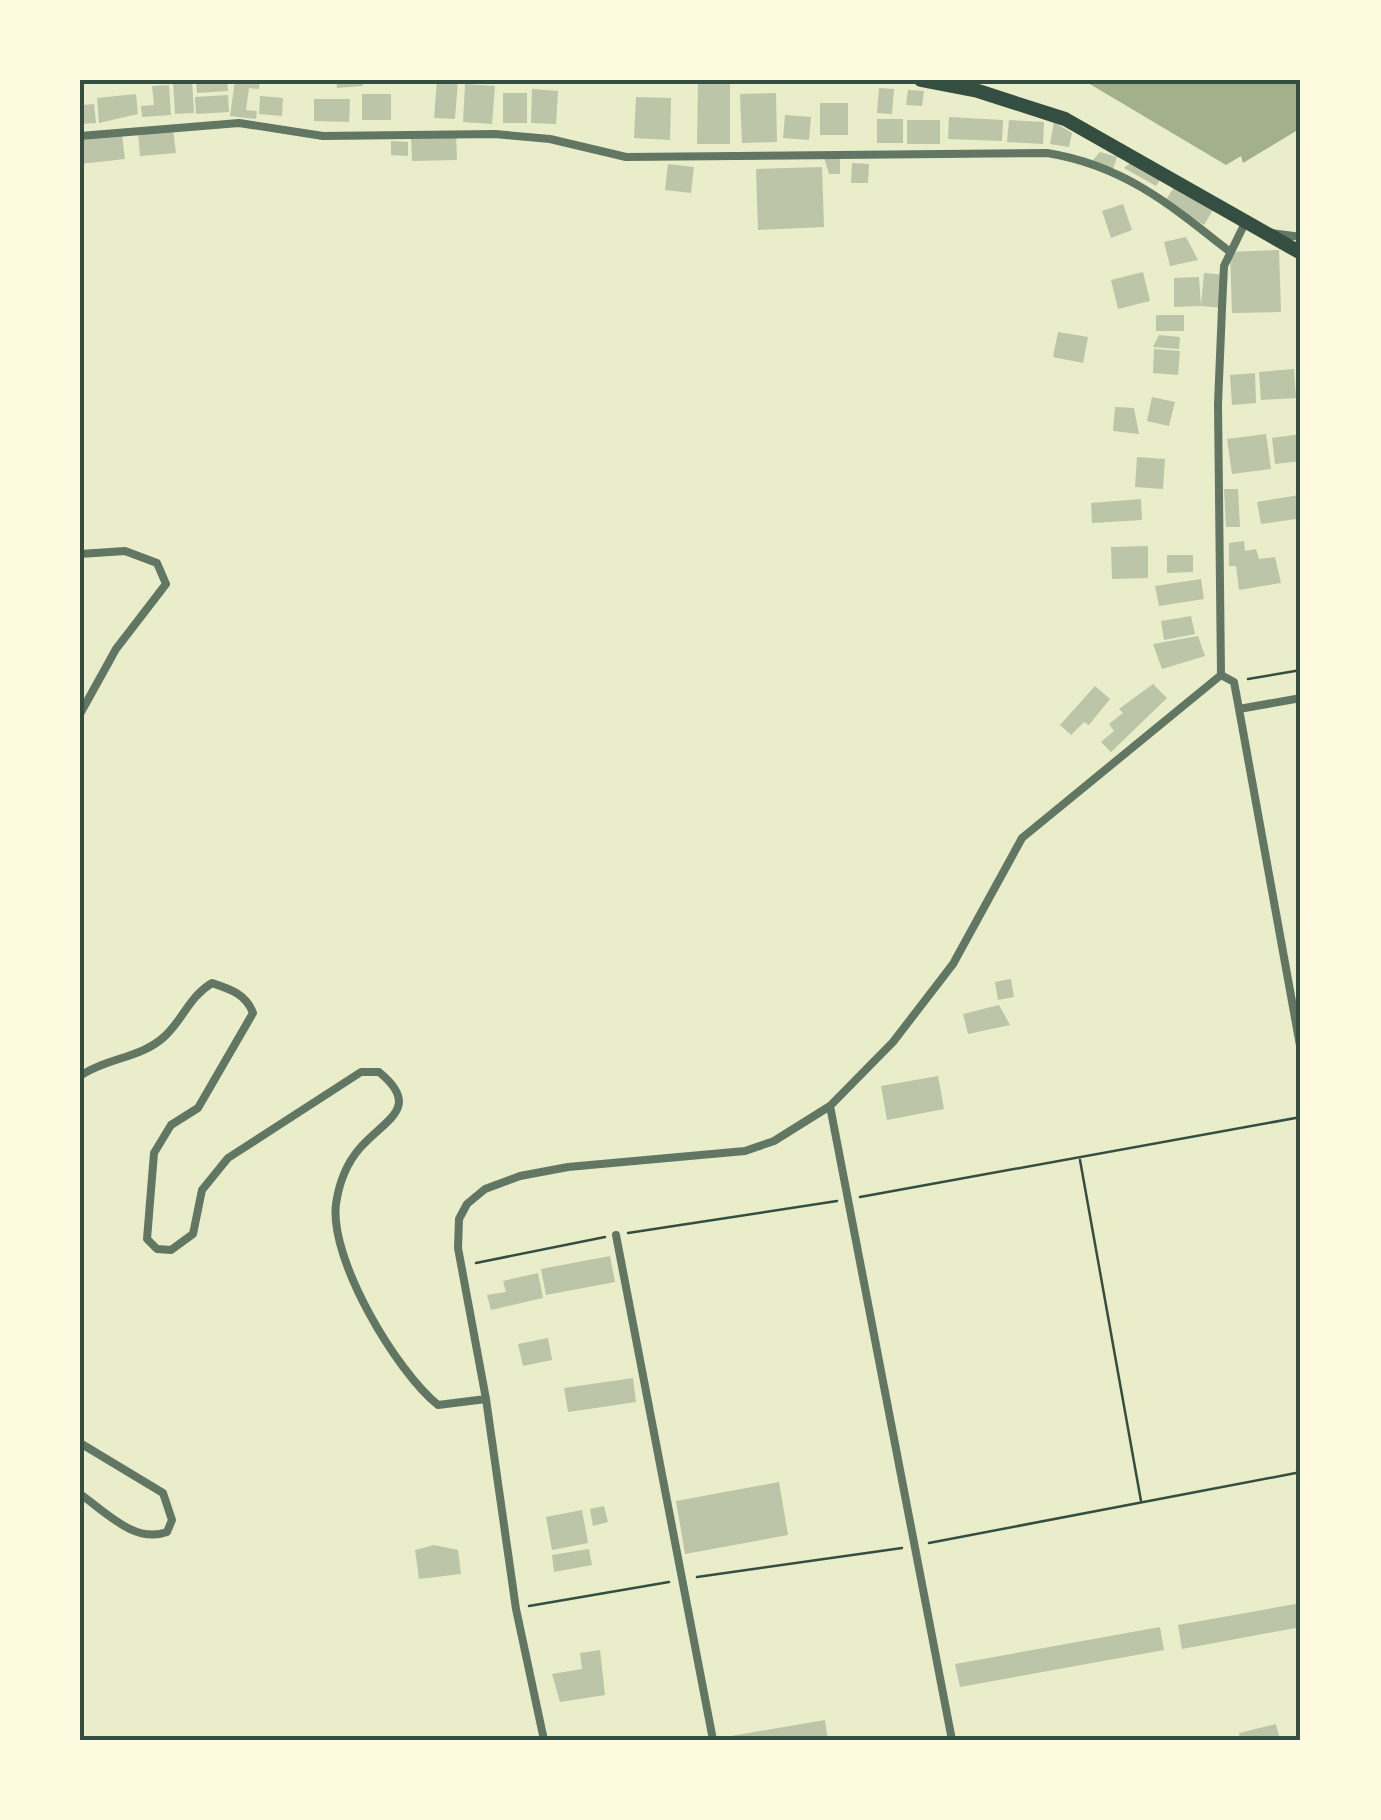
<svg xmlns="http://www.w3.org/2000/svg" width="1381" height="1820" font-family="Inter,sans-serif">
  <style>
    .water { fill: #a3b18a }
    .building { fill: #bcc5a7 }
    .lines { fill: none; stroke-linecap: round; stroke-linejoin: round }
    .path { stroke: #344e41; stroke-width: 2.5 }
    .minor { stroke: #617663; stroke-width: 8 }
    .trunk { stroke: #344e41; stroke-width: 14 }
    .neatline { fill: none; stroke: #344e41; stroke-width: 4 }
  </style>
  <rect width="100%" height="100%" fill="#e9edc9"/>
  <path class="water" d="M 1083,80 L 1301,80 L 1301,128 L 1243,163 L 1241,156 L 1226,165 Z"/>
  <path class="building" d="M 192,80 L 194,113 L 175,114 L 173,81 Z
    M 196,80 L 227,80 L 228,91 L 197,93 Z
    M 235,80 L 260,80 L 259,89 L 249,88 L 246,110 L 257,111 L 256,119 L 230,116 Z
    M 336,80 L 362,80 L 363,86 L 337,88 Z
    M 437,80 L 458,80 L 455,119 L 434,118 Z
    M 698,82 L 730,83 L 730,144 L 697,144 Z
    M 465,84 L 495,86 L 492,124 L 463,122 Z
    M 169,85 L 171,115 L 142,117 L 141,106 L 154,105 L 152,86 Z
    M 879,88 L 894,89 L 892,114 L 877,113 Z
    M 532,89 L 558,91 L 556,124 L 531,123 Z
    M 908,90 L 924,91 L 922,106 L 906,105 Z
    M 503,93 L 527,93 L 527,123 L 503,123 Z
    M 776,93 L 777,142 L 742,143 L 740,94 Z
    M 136,94 L 138,114 L 99,123 L 97,98 Z
    M 362,94 L 391,94 L 391,120 L 362,120 Z
    M 228,95 L 229,112 L 196,114 L 195,97 Z
    M 260,96 L 283,98 L 282,116 L 259,114 Z
    M 636,97 L 671,98 L 670,140 L 634,138 Z
    M 314,99 L 350,99 L 349,122 L 314,121 Z
    M 820,103 L 848,103 L 848,135 L 820,135 Z
    M 94,104 L 96,123 L 80,124 L 83,105 Z
    M 785,115 L 811,117 L 809,140 L 783,138 Z
    M 949,117 L 1003,120 L 1002,141 L 948,139 Z
    M 877,119 L 903,119 L 903,143 L 877,143 Z
    M 907,120 L 940,120 L 940,144 L 907,144 Z
    M 1009,120 L 1044,122 L 1043,144 L 1007,142 Z
    M 1054,122 L 1072,133 L 1069,147 L 1050,144 Z
    M 173,129 L 176,153 L 140,156 L 138,132 Z
    M 456,134 L 457,160 L 412,161 L 411,136 Z
    M 122,135 L 125,159 L 80,164 L 80,138 Z
    M 391,141 L 408,142 L 408,156 L 391,155 Z
    M 1100,152 L 1117,157 L 1113,169 L 1091,162 Z
    M 824,158 L 840,158 L 840,174 L 829,174 Z
    M 1131,162 L 1160,180 L 1156,186 L 1124,168 Z
    M 852,163 L 869,164 L 868,183 L 851,183 Z
    M 668,164 L 694,167 L 691,193 L 665,190 Z
    M 822,167 L 824,227 L 758,230 L 756,169 Z
    M 1175,186 L 1213,210 L 1204,225 L 1165,201 Z
    M 1123,204 L 1132,230 L 1111,238 L 1102,211 Z
    M 1186,237 L 1198,260 L 1170,266 L 1164,242 Z
    M 1279,250 L 1281,312 L 1232,313 L 1230,252 Z
    M 1143,272 L 1150,301 L 1118,309 L 1111,280 Z
    M 1204,273 L 1225,275 L 1222,308 L 1201,306 Z
    M 1199,277 L 1201,306 L 1174,307 L 1174,278 Z
    M 1156,315 L 1184,315 L 1184,331 L 1156,331 Z
    M 1058,332 L 1088,337 L 1083,363 L 1053,357 Z
    M 1159,335 L 1180,337 L 1179,349 L 1153,347 Z
    M 1154,349 L 1180,351 L 1178,375 L 1153,373 Z
    M 1294,369 L 1296,398 L 1261,400 L 1259,372 Z
    M 1255,373 L 1256,403 L 1232,405 L 1230,375 Z
    M 1152,397 L 1175,402 L 1169,426 L 1147,421 Z
    M 1115,407 L 1134,408 L 1139,434 L 1113,431 Z
    M 1266,434 L 1271,469 L 1232,474 L 1227,439 Z
    M 1301,434 L 1301,461 L 1275,464 L 1272,438 Z
    M 1137,457 L 1165,459 L 1163,489 L 1135,487 Z
    M 1224,489 L 1238,489 L 1240,527 L 1226,527 Z
    M 1299,495 L 1301,514 L 1296,519 L 1261,524 L 1257,502 Z
    M 1141,499 L 1142,520 L 1092,523 L 1091,503 Z
    M 1244,541 L 1245,551 L 1256,549 L 1259,559 L 1275,557 L 1281,583 L 1239,590 L 1236,566 L 1229,566 L 1229,543 Z
    M 1148,546 L 1148,578 L 1112,579 L 1111,547 Z
    M 1167,555 L 1193,555 L 1193,572 L 1167,573 Z
    M 1201,579 L 1204,599 L 1159,606 L 1155,586 Z
    M 1191,616 L 1195,634 L 1164,640 L 1161,621 Z
    M 1198,636 L 1205,656 L 1162,669 L 1153,644 Z
    M 1153,684 L 1167,698 L 1111,752 L 1101,742 L 1114,731 L 1109,724 L 1123,713 L 1119,709 Z
    M 1095,686 L 1110,699 L 1089,725 L 1084,722 L 1071,735 L 1060,725 Z
    M 1011,979 L 1014,997 L 998,1000 L 995,982 Z
    M 999,1005 L 1010,1025 L 968,1034 L 963,1014 Z
    M 938,1076 L 944,1109 L 887,1120 L 881,1086 Z
    M 610,1256 L 615,1282 L 546,1295 L 541,1269 Z
    M 538,1273 L 543,1298 L 491,1310 L 487,1295 L 506,1292 L 503,1281 Z
    M 548,1338 L 552,1360 L 523,1366 L 518,1344 Z
    M 633,1378 L 636,1402 L 568,1412 L 564,1388 Z
    M 779,1482 L 788,1535 L 685,1554 L 676,1501 Z
    M 604,1506 L 608,1522 L 593,1526 L 590,1509 Z
    M 582,1510 L 588,1543 L 552,1550 L 546,1517 Z
    M 434,1545 L 458,1550 L 461,1574 L 419,1579 L 415,1550 Z
    M 589,1549 L 592,1565 L 554,1572 L 552,1555 Z
    M 1301,1603 L 1301,1627 L 1182,1649 L 1178,1625 Z
    M 1160,1627 L 1164,1650 L 960,1687 L 955,1664 Z
    M 600,1650 L 605,1695 L 560,1702 L 552,1674 L 582,1669 L 580,1653 Z
    M 825,1720 L 828,1740 L 719,1740 L 719,1738 Z
    M 1276,1724 L 1280,1740 L 1240,1740 L 1239,1733 Z"/>
  <g class="lines">
    <path class="path" d="M 1248,679 L 1301,670
      M 1080,1160 L 1141,1501
      M 860,1197 L 1301,1117
      M 628,1233 L 837,1201
      M 476,1263 L 605,1237
      M 929,1543 L 1301,1472
      M 697,1577 L 902,1548
      M 529,1606 L 669,1582"/>
    <path class="minor" d="M 80,136 L 239,123 L 323,136 L 495,134 L 550,139 L 626,157 L 1047,153 C 1123,165 1171,205 1230,252
      M 1271,233 L 1301,237
      M 80,554 L 125,551 L 157,563 L 166,584 L 116,649 L 80,714
      M 1221,675 L 1218,404 L 1222,308 L 1224,266 L 1245,223
      M 1221,675 L 1234,682 L 1239,709 L 1301,698
      M 1239,709 L 1301,1051
      M 80,1076 C 106,1058 142,1058 165,1036 C 184,1018 189,997 212,983 C 230,989 246,994 253,1013 L 198,1108 L 171,1125 L 154,1153 L 147,1239 L 157,1249 L 171,1250 L 193,1234 L 202,1190 L 228,1158 L 361,1072 L 379,1072 C 423,1108 384,1120 360,1148 C 346,1164 339,1183 336,1204 C 329,1259 396,1371 438,1405 L 486,1399
      M 830,1106 L 952,1740
      M 616,1235 L 713,1740
      M 80,1443 L 163,1493 L 172,1520 L 167,1532 C 135,1544 106,1512 80,1494
      M 544,1740 L 516,1609 L 486,1399 L 458,1248 L 459,1219 L 467,1204 L 485,1189 L 520,1176 L 568,1167 L 745,1151 L 774,1141 L 830,1106 L 893,1042 L 953,964 L 1022,838 L 1221,675"/>
    <path class="trunk" d="M 921,80 L 978,91 L 1065,119 L 1301,253"/>
  </g>
  <rect width="1381" height="1820" fill="none" stroke="#fefae0" stroke-width="165"/>
  <rect x="82" y="82" width="1216" height="1656" class="neatline"/>
</svg>
